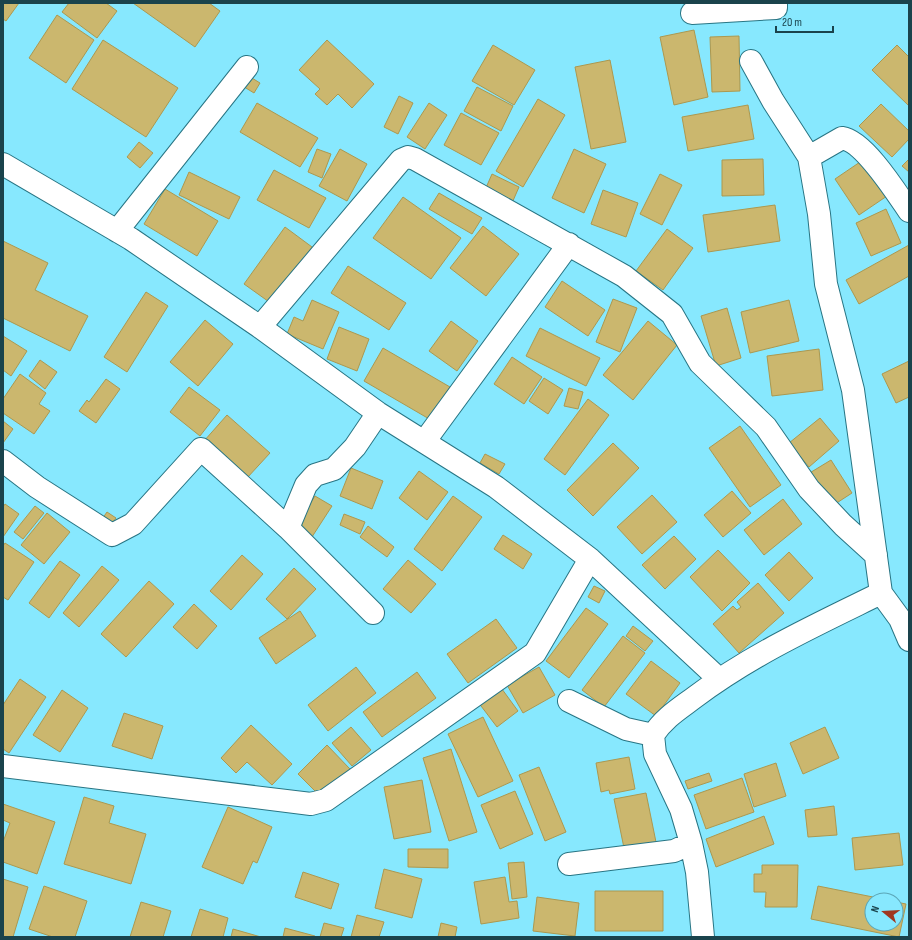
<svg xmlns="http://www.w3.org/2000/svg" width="912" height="940" font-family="'Sofia Sans Condensed',sans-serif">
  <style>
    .building { fill: #cbb76e; stroke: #ac984f }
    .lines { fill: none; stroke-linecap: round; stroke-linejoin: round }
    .minor-casing { stroke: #287584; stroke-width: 24 }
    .minor { stroke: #fff; stroke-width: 22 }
  </style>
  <rect width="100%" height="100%" fill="#87e8fe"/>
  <path class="building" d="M 3,3 L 19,3 L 6,21 L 3,19 Z
    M 69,3 L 106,3 L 117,11 L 97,38 L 62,12 Z
    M 133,3 L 209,3 L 220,11 L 195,47 Z
    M 57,15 L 94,40 L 66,83 L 29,58 Z
    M 694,30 L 708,97 L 674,105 L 660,37 Z
    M 739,36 L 740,91 L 712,92 L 710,37 Z
    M 103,40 L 178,88 L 146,137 L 72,89 Z
    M 327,40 L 374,84 L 352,108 L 338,94 L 327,105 L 315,94 L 320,89 L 299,70 Z
    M 493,45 L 535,70 L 514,105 L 472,81 Z
    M 897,45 L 909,57 L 909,106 L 872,70 Z
    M 610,60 L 626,142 L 591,149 L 575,67 Z
    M 247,75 L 260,83 L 254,93 L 241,85 Z
    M 477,87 L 513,106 L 501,131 L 464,111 Z
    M 399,96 L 413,103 L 398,134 L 384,127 Z
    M 538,99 L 565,115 L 523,187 L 496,171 Z
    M 257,103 L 318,138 L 300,167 L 240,132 Z
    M 429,103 L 447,115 L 425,149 L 407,137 Z
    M 881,104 L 909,131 L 909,139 L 892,157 L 859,126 Z
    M 748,105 L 754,139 L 688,151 L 682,117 Z
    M 461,113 L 499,133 L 481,165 L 444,145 Z
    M 139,142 L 153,153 L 140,168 L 127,157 Z
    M 317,149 L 331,154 L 322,178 L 308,172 Z
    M 340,149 L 367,164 L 347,201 L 319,186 Z
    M 574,149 L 606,164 L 584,213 L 552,198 Z
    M 763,159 L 764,195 L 722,196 L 722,160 Z
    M 909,159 L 909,172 L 902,166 Z
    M 863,160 L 887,196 L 859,215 L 835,179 Z
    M 274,170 L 326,198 L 309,228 L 257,200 Z
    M 189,172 L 240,197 L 229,219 L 179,195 Z
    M 492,174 L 519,187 L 512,203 L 485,190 Z
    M 660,174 L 682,185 L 662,225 L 640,214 Z
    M 165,189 L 218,221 L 197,256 L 144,224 Z
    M 603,190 L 638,203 L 626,237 L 591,224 Z
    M 439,193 L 482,218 L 472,234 L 429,209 Z
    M 403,197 L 461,238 L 431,279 L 373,238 Z
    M 775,205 L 780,241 L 708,252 L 703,215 Z
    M 886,209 L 901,243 L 871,256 L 856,223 Z
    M 483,226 L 519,254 L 486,296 L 450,268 Z
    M 285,227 L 312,247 L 272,304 L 244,284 Z
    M 667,229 L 693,248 L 663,290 L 636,271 Z
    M 3,241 L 48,263 L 35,290 L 88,316 L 70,351 L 3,318 Z
    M 909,245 L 909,276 L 859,304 L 846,280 Z
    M 348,266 L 406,303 L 389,330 L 331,293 Z
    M 562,281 L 605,310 L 588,336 L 545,307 Z
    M 146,292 L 168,306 L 127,372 L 104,357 Z
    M 613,299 L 637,308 L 620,352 L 596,342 Z
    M 312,300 L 339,312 L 323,349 L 287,334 L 294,317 L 303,321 Z
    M 789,300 L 799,341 L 750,353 L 741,312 Z
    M 727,308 L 741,358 L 716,366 L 701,316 Z
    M 205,320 L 233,344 L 198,386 L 170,362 Z
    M 451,321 L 478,341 L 457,371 L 429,351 Z
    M 648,321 L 677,345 L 633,400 L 603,375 Z
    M 339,327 L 369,339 L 357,371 L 327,359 Z
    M 540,328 L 600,358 L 586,386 L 526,356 Z
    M 3,336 L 27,351 L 11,376 L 3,370 Z
    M 383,348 L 450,387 L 431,420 L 364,381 Z
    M 819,349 L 823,390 L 772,396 L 767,356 Z
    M 512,357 L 542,377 L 524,404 L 494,384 Z
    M 40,360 L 57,372 L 45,389 L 29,376 Z
    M 909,361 L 909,397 L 896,403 L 882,374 Z
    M 20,374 L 46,393 L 39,404 L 50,411 L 34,434 L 3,413 L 3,399 Z
    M 544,378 L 563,390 L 548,414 L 529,401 Z
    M 106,379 L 120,389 L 96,423 L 79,411 L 87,400 L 89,402 Z
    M 189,387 L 220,410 L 200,436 L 170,412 Z
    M 569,388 L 583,392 L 578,409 L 564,406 Z
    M 588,399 L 609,415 L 565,475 L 544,459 Z
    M 227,415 L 270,453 L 247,478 L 204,441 Z
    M 820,418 L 839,441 L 809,467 L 789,443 Z
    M 3,421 L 13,429 L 3,443 Z
    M 740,426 L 781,485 L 750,507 L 709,448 Z
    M 613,443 L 639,468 L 593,516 L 567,490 Z
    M 485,454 L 505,464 L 499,474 L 480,463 Z
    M 831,460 L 852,493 L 829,508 L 808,474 Z
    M 351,468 L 383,481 L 372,509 L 340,496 Z
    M 419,471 L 448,492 L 427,520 L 399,498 Z
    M 732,491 L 751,513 L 723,537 L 704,515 Z
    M 652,495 L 677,522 L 642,554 L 617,527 Z
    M 315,496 L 332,506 L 310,540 L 294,530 Z
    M 453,496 L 482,517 L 442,571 L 414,549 Z
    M 783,499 L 802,524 L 764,555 L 744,530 Z
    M 5,504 L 19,514 L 3,537 L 3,507 Z
    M 35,506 L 44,513 L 23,539 L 14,532 Z
    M 107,512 L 116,518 L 107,531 L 98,525 Z
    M 47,513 L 70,532 L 44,564 L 21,545 Z
    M 344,514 L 365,522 L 360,534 L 340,525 Z
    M 368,526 L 394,547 L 387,557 L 360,537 Z
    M 503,535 L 532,554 L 523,569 L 494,549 Z
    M 674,536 L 696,559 L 665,589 L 642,565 Z
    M 5,543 L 34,562 L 8,600 L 3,597 L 3,546 Z
    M 718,550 L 750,583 L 722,611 L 690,577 Z
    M 789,552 L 813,578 L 789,601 L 765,575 Z
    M 242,555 L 263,574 L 231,610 L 210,591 Z
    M 408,560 L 436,584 L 411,613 L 383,589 Z
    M 60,561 L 80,575 L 49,618 L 29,603 Z
    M 102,566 L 119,580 L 79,627 L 63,613 Z
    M 294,568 L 316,589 L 287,619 L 266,599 Z
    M 149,581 L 174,604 L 126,657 L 101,634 Z
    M 758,583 L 784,613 L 739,653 L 713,624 L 733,606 L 737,610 L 741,607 L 737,602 Z
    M 594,586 L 605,591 L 599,603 L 588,597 Z
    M 194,604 L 217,626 L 197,649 L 173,627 Z
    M 586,608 L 608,624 L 569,678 L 546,661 Z
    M 300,611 L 316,636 L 276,664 L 259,638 Z
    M 496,619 L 517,648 L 468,683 L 447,654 Z
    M 633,626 L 653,641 L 645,651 L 626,636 Z
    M 623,636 L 645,653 L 604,707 L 582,690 Z
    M 651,661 L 680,683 L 656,716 L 626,694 Z
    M 356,667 L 376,693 L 328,731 L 308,705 Z
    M 539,667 L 555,695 L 523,713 L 507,685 Z
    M 417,672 L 436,698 L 382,737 L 363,712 Z
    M 20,679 L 46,697 L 9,753 L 3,749 L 3,705 Z
    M 499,685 L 518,711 L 497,727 L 478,702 Z
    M 62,690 L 88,708 L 60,752 L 33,735 Z
    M 124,713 L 163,726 L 152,759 L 112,746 Z
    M 483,717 L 513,781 L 478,797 L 448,734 Z
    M 251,725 L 292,764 L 272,785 L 247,762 L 236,773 L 221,758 Z
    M 351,727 L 371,750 L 352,766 L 332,743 Z
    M 825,727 L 839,758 L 803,774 L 790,743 Z
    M 327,745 L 350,769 L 322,798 L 298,774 Z
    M 451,749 L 477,832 L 449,841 L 423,758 Z
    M 629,757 L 635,789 L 610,794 L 609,790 L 601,792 L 596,763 Z
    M 776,763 L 786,796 L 754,807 L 744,774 Z
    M 539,767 L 566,832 L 545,841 L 519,775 Z
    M 709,773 L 712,781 L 688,789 L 685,781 Z
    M 742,778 L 754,812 L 706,829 L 694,795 Z
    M 422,780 L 431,832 L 394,839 L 384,787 Z
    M 515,791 L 533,834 L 500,849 L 481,805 Z
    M 646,793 L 657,847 L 625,853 L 614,799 Z
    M 84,797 L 114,806 L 109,823 L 146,834 L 131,884 L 64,864 Z
    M 3,804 L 55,822 L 37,874 L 3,862 L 3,842 L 10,823 L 3,820 Z
    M 834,806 L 837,835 L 808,837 L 805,810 Z
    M 228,807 L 272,827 L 257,863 L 253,861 L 243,884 L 202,867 Z
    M 764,816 L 774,844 L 716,867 L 706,839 Z
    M 899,833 L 903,865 L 855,870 L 852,838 Z
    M 408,849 L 448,849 L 448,868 L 408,867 Z
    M 524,862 L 527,897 L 512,899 L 508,863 Z
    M 762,865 L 798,865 L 797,907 L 765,907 L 766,892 L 754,892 L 754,874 L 762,874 Z
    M 384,869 L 422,879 L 412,918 L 375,908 Z
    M 303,872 L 339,884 L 331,909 L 295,897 Z
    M 505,877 L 509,902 L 517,901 L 519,918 L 481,924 L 474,882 Z
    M 3,879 L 28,887 L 13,937 L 3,937 Z
    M 44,886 L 87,901 L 75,937 L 53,937 L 29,929 Z
    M 818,886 L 888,900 L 872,900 L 872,924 L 896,924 L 896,902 L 906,904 L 899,937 L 811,919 Z
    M 595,891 L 663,891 L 663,931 L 595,931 Z
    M 537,897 L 579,903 L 575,936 L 533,931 Z
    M 141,902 L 171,911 L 163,937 L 130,937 Z
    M 200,909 L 228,918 L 223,937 L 191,937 Z
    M 357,915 L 384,922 L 379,937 L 351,937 Z
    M 324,923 L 344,928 L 341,937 L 320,937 Z
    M 441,923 L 457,927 L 455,937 L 438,937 Z
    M 285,928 L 315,936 L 314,937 L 283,937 Z
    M 233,929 L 261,937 L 231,937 Z"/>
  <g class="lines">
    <defs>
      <path id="minor" d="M 692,13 L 776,8 L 776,3
        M 751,61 L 773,101 L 809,157 L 819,214 L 826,284 L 853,390 L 881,593 L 900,619 L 909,640
        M 809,157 L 842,138 C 864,141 896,192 909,211
        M 3,164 L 131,239 L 260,327 L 378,413 L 496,487 L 590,559 L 719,679
        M 117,231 L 247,67
        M 260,327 L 401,160 L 408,157 L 415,159 L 624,276 L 672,314 L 700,363 L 766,427 L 809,489 L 843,525 L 876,555
        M 424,442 L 569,244
        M 3,461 L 37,487 L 112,535 L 133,524 L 201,449 L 288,528 L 373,613
        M 288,528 L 306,485 L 315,475 L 334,469 L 355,447 L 378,413
        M 569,701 L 626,729 L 653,735
        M 3,766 L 311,804 L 326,800 L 535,653 L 590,559
        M 569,864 L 674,851 L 691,843
        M 703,937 L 697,872 L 691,843 L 681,809 L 655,754 L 653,735 C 664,718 679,709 695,697 C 752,654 818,624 881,593"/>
    </defs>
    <use href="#minor" class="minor-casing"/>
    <use href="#minor" class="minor"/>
  </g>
  <rect width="912" height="940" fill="none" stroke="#1a434c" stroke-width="8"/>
  <g transform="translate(884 912) rotate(288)"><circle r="19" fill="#87e8fe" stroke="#5ba6b7"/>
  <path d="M0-3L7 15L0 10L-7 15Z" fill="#a03720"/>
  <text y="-6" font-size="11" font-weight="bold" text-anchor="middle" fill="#1a434c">N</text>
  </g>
  <path d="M776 26v6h57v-6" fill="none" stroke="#1a434c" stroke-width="2"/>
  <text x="782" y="26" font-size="12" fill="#1a434c" stroke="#87e8fe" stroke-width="3" paint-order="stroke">20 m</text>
</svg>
